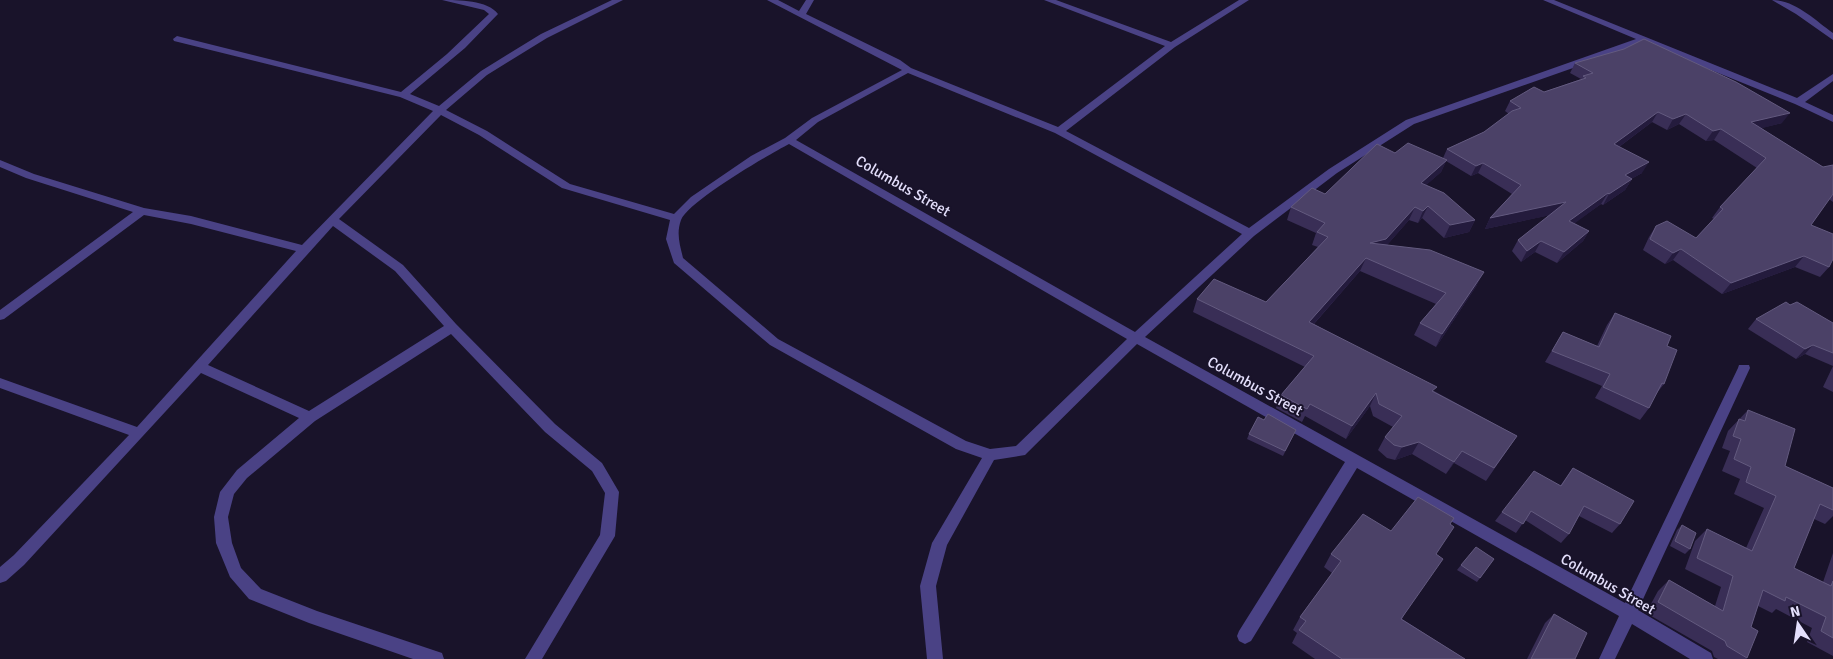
<svg xmlns="http://www.w3.org/2000/svg" width="1833" height="659" font-family="Signika,sans-serif">
  <style>
    .lines { fill: none; stroke-linecap: round; stroke-linejoin: round }
    .minor { fill: #4a4285; fill-rule: evenodd }
    .wall { fill: #392e56 }
    .shaded-wall { fill: #241b3d }
    .building { fill: #4b4167; stroke: #635a7f }
    .labels { text-anchor: middle; stroke-width: 4; stroke-linejoin: round; paint-order: stroke }
    .street-label { font-size: 15px; fill: #e4dffc; stroke: #19132a }
  </style>
  <rect width="100%" height="100%" fill="#19132a"/>
  <g class="lines">
    <path class="minor" d="M 442,0 C 458,0 488,0 498,14 L 465,48 L 410,94 L 439,106 L 481,71 L 541,34 L 612,0 L 623,0 L 547,38 L 487,75 L 446,110 L 487,131 L 570,184 L 674,214 L 691,197 L 751,156 L 785,138 L 812,118 L 902,70 L 767,0 L 778,0 L 799,11 L 806,0 L 814,0 L 806,14 L 900,60 L 911,68 L 1058,127 L 1165,46 L 1044,0 L 1056,0 L 1171,42 L 1239,0 L 1249,0 L 1175,47 L 1066,131 L 1249,228 L 1329,169 L 1406,120 L 1636,39 L 1543,0 L 1554,0 L 1797,98 L 1833,74 L 1833,81 L 1805,102 L 1833,115 L 1833,122 L 1795,104 L 1644,43 L 1414,124 L 1337,173 L 1254,236 L 1145,337 L 1625,603 L 1738,368 L 1739,365 L 1749,365 L 1750,368 L 1638,610 L 1711,653 L 1713,659 L 1690,659 L 1632,624 L 1615,659 L 1599,659 L 1619,616 L 1357,468 L 1251,641 L 1245,644 L 1239,641 L 1237,636 L 1239,631 L 1345,462 L 1137,344 L 1025,455 L 994,460 L 947,545 L 936,586 L 943,659 L 927,659 L 920,586 L 932,543 L 982,458 L 956,449 L 770,345 L 674,263 L 666,239 L 670,220 L 562,188 L 479,135 L 441,115 L 339,219 L 403,265 L 456,324 L 555,424 L 602,463 L 619,492 L 615,536 L 542,659 L 525,659 L 600,535 L 605,493 L 592,471 L 545,432 L 451,334 L 315,421 L 247,478 L 234,494 L 228,517 L 232,543 L 241,568 L 261,589 L 317,611 L 436,651 L 442,653 L 444,659 L 413,659 L 309,623 L 249,599 L 230,577 L 216,543 L 214,517 L 220,492 L 237,470 L 299,418 L 201,373 L 24,565 L 6,581 L 0,583 L 0,567 L 14,555 L 129,435 L 0,388 L 0,378 L 137,427 L 296,251 L 191,224 L 144,215 L 4,319 L 0,320 L 0,310 L 133,212 L 26,178 L 0,167 L 0,160 L 34,174 L 144,208 L 191,216 L 302,245 L 433,111 L 400,97 L 174,41 L 173,39 L 177,36 L 401,92 L 447,54 L 489,14 L 484,10 ZM 908,73 L 1055,133 L 1242,234 L 1135,332 L 796,140 L 818,122 ZM 789,144 L 1127,339 L 1016,446 L 990,449 L 966,441 L 778,339 L 683,258 C 680,245 676,234 681,220 C 689,201 768,155 789,144 ZM 333,226 L 395,271 L 444,326 L 309,411 L 208,365 Z
      M 1772,0 C 1795,0 1815,20 1833,33 L 1833,40 L 1796,14 Z"/>
  </g>
  <path class="wall" d="M 1575,63 L 1782,123 L 1761,128 L 1823,167 L 1833,165 L 1833,202 L 1829,199 L 1811,225 L 1829,267 L 1820,277 L 1795,267 L 1722,294 L 1673,260 L 1665,264 L 1643,250 L 1649,237 L 1656,226 L 1696,238 L 1714,219 L 1712,218 L 1720,207 L 1757,168 L 1714,140 L 1706,141 L 1679,124 L 1667,130 L 1652,122 L 1619,147 L 1642,173 L 1631,179 L 1632,179 L 1625,190 L 1603,205 L 1601,204 L 1574,223 L 1589,231 L 1583,241 L 1557,263 L 1535,252 L 1521,262 L 1512,251 L 1518,240 L 1550,215 L 1485,229 L 1490,218 L 1512,194 L 1478,173 L 1471,176 L 1446,161 L 1441,172 L 1426,185 L 1475,220 L 1469,232 L 1444,238 L 1422,218 L 1418,223 L 1409,220 L 1387,245 L 1477,285 L 1436,347 L 1414,335 L 1420,323 L 1436,304 L 1360,271 L 1314,324 L 1434,391 L 1517,436 L 1486,481 L 1454,463 L 1446,474 L 1412,454 L 1395,460 L 1387,458 L 1378,450 L 1385,437 L 1393,427 L 1373,416 L 1370,406 L 1346,439 L 1305,416 L 1302,422 L 1276,408 L 1281,395 L 1305,367 L 1193,312 L 1197,299 L 1266,302 L 1318,247 L 1312,245 L 1316,233 L 1287,220 L 1291,207 L 1325,194 L 1395,153 L 1443,158 L 1447,149 L 1484,132 L 1509,114 L 1505,111 L 1510,101 L 1544,92 L 1581,79 L 1570,73 Z
    M 1790,305 L 1833,323 L 1833,392 L 1823,387 L 1833,366 L 1805,354 L 1796,359 L 1748,329 L 1756,319 Z
    M 1615,313 L 1667,346 L 1664,384 L 1656,394 L 1649,408 L 1640,420 L 1595,398 L 1602,386 L 1545,362 L 1563,332 L 1597,346 L 1607,325 Z
    M 1748,410 L 1785,466 L 1833,488 L 1833,516 L 1825,524 L 1814,519 L 1794,568 L 1823,582 L 1833,553 L 1833,656 L 1807,642 L 1812,628 L 1776,609 L 1772,613 L 1758,606 L 1751,627 L 1747,658 L 1746,659 L 1718,659 L 1714,657 L 1712,651 L 1646,613 L 1658,591 L 1669,580 L 1715,606 L 1721,587 L 1685,569 L 1695,541 L 1707,529 L 1746,548 L 1764,508 L 1734,494 L 1740,479 L 1722,471 L 1730,451 L 1722,448 L 1728,431 Z
    M 1264,420 L 1296,430 L 1283,456 L 1247,439 L 1249,434 Z
    M 1573,468 L 1620,524 L 1612,533 L 1579,516 L 1569,534 L 1561,543 L 1525,520 L 1516,533 L 1495,521 L 1502,512 L 1560,486 Z
    M 1450,524 L 1402,619 L 1465,659 L 1315,659 L 1292,643 L 1297,633 L 1293,630 L 1300,617 L 1332,573 L 1324,567 L 1331,554 L 1391,531 Z
    M 1682,525 L 1690,549 L 1685,554 L 1670,546 L 1677,530 Z
    M 1494,559 L 1477,582 L 1457,570 L 1461,565 Z
    M 1554,614 L 1575,659 L 1527,659 L 1545,623 Z"/>
  <path class="shaded-wall" d="M 1658,112 L 1652,122 L 1608,155 L 1614,144 Z
    M 1790,113 L 1782,123 L 1744,133 L 1751,122 Z
    M 1686,114 L 1679,124 L 1667,130 L 1673,119 Z
    M 1721,129 L 1714,140 L 1706,141 L 1713,131 Z
    M 1447,160 L 1441,172 L 1415,195 L 1421,183 Z
    M 1649,162 L 1642,173 L 1619,186 L 1625,175 Z
    M 1483,163 L 1478,173 L 1471,176 L 1476,166 Z
    M 1632,179 L 1625,190 L 1603,205 L 1609,194 Z
    M 1608,193 L 1601,204 L 1563,232 L 1569,221 Z
    M 1566,202 L 1560,213 L 1485,229 L 1490,218 Z
    M 1428,206 L 1422,218 L 1418,223 L 1423,211 Z
    M 1415,207 L 1409,220 L 1381,252 L 1370,243 Z
    M 1475,220 L 1469,232 L 1444,238 L 1450,225 Z
    M 1589,231 L 1583,241 L 1557,263 L 1564,252 Z
    M 1541,241 L 1535,252 L 1521,262 L 1527,251 Z
    M 1681,249 L 1673,260 L 1665,264 L 1673,253 Z
    M 1804,256 L 1795,267 L 1722,294 L 1731,283 Z
    M 1366,258 L 1360,271 L 1304,335 L 1309,322 Z
    M 1484,272 L 1477,285 L 1436,347 L 1442,334 Z
    M 1813,345 L 1805,354 L 1796,359 L 1805,349 Z
    M 1376,393 L 1370,406 L 1346,439 L 1352,426 Z
    M 1419,442 L 1412,454 L 1395,460 L 1402,447 Z
    M 1462,451 L 1454,463 L 1446,474 L 1454,462 Z"/>
  <path class="building" d="M 1644,39 L 1736,82 L 1790,113 L 1751,122 L 1823,167 L 1833,165 L 1833,194 L 1811,225 L 1833,234 L 1833,259 L 1829,267 L 1804,256 L 1731,283 L 1681,249 L 1673,253 L 1650,239 L 1656,226 L 1667,221 L 1696,238 L 1723,209 L 1720,207 L 1766,158 L 1721,129 L 1713,131 L 1686,114 L 1673,119 L 1658,112 L 1614,144 L 1649,162 L 1625,175 L 1632,179 L 1609,194 L 1608,193 L 1569,221 L 1589,231 L 1564,252 L 1541,241 L 1527,251 L 1518,240 L 1566,202 L 1490,218 L 1521,185 L 1483,163 L 1476,166 L 1447,149 L 1484,132 L 1512,111 L 1521,108 L 1510,101 L 1534,87 L 1544,92 L 1586,78 L 1583,76 L 1593,73 L 1575,63 L 1624,49 Z
    M 1408,143 L 1447,160 L 1421,183 L 1444,193 L 1475,220 L 1450,225 L 1428,206 L 1423,211 L 1415,207 L 1386,239 L 1370,243 L 1430,250 L 1484,272 L 1442,334 L 1420,323 L 1446,293 L 1366,258 L 1309,322 L 1437,387 L 1432,391 L 1517,436 L 1494,468 L 1462,451 L 1454,462 L 1419,442 L 1402,447 L 1394,445 L 1385,437 L 1402,416 L 1379,404 L 1376,393 L 1352,426 L 1310,404 L 1307,409 L 1281,395 L 1314,356 L 1197,299 L 1214,279 L 1266,302 L 1328,237 L 1317,232 L 1325,223 L 1291,207 L 1312,188 L 1325,194 L 1377,144 L 1395,153 Z
    M 1786,302 L 1790,305 L 1797,302 L 1833,323 L 1833,353 L 1813,345 L 1805,349 L 1756,319 Z
    M 1615,313 L 1671,336 L 1667,346 L 1677,350 L 1664,384 L 1662,383 L 1649,408 L 1603,387 L 1610,374 L 1552,351 L 1563,332 L 1599,347 Z
    M 1748,410 L 1795,429 L 1785,466 L 1833,488 L 1833,510 L 1820,504 L 1794,568 L 1831,586 L 1833,581 L 1833,638 L 1821,631 L 1826,617 L 1786,597 L 1785,601 L 1763,590 L 1751,627 L 1758,631 L 1747,658 L 1727,646 L 1725,641 L 1658,602 L 1669,580 L 1723,611 L 1733,576 L 1697,558 L 1707,529 L 1752,551 L 1776,496 L 1746,482 L 1751,467 L 1734,459 L 1741,439 L 1733,436 L 1739,419 L 1745,421 Z
    M 1268,414 L 1296,430 L 1285,451 L 1249,434 L 1258,417 L 1264,420 Z
    M 1573,468 L 1634,501 L 1620,524 L 1584,506 L 1569,534 L 1531,511 L 1523,524 L 1502,512 L 1534,471 L 1561,486 Z
    M 1418,497 L 1454,518 L 1450,524 L 1454,527 L 1436,554 L 1443,559 L 1401,619 L 1465,659 L 1342,659 L 1299,630 L 1306,621 L 1300,617 L 1341,561 L 1331,554 L 1363,514 L 1391,531 Z
    M 1682,525 L 1696,533 L 1690,549 L 1675,541 Z
    M 1476,547 L 1494,559 L 1480,578 L 1461,565 Z
    M 1554,614 L 1587,633 L 1575,659 L 1531,659 Z"/>
  <g class="labels">
    <g class="street-label">
      <text transform="translate(903 186) rotate(30)" y="5">Columbus Street</text>
      <text transform="translate(1255 386) rotate(29)" y="5">Columbus Street</text>
      <text transform="translate(1608 584) rotate(30)" y="5">Columbus Street</text>
    </g>
  </g>
  <g transform="translate(1798 624) rotate(347)" stroke="#19132a" stroke-width="4" paint-order="stroke">
  <path d="M0-4L9 19L0 12L-9 19Z" fill="#e4dffc"/>
  <text y="-8" font-size="14" font-weight="bold" text-anchor="middle" fill="#e4dffc">N</text>
  </g>
</svg>
